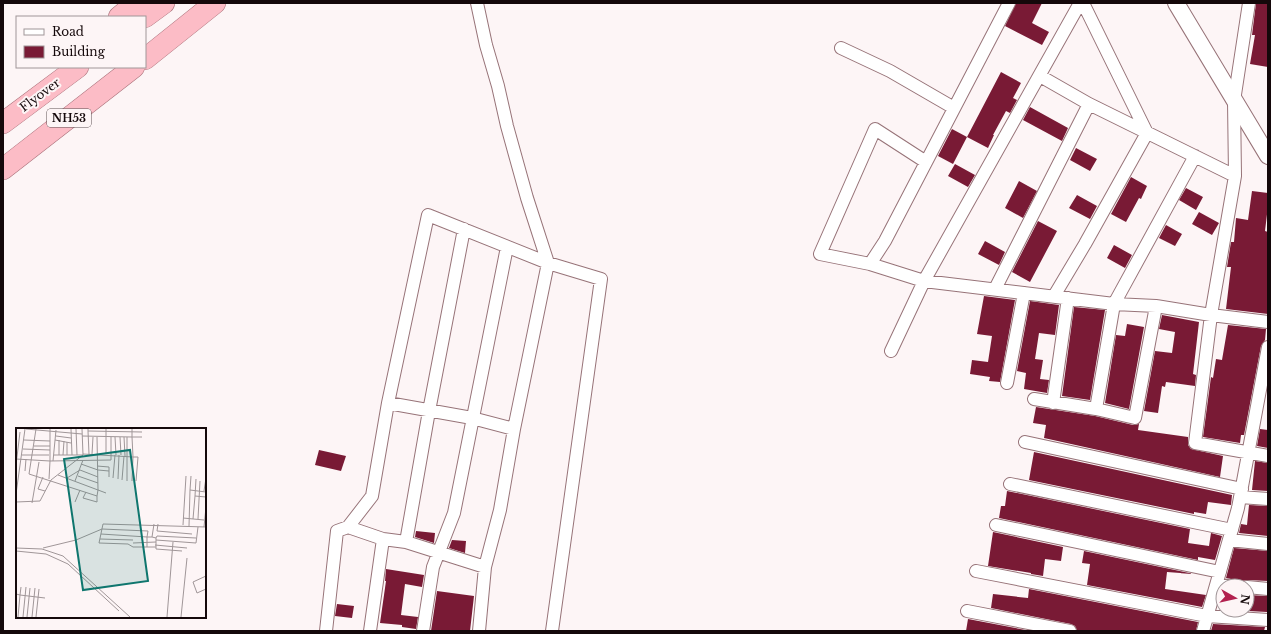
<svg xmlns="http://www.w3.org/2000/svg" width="1271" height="634" font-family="'Libre Baskerville',serif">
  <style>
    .building { fill: #791a35 }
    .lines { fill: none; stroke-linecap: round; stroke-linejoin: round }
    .minor-casing { stroke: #977378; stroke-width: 14 }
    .tertiary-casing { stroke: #977378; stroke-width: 18 }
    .trunk-casing { stroke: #ab727b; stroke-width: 22 }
    .minor { stroke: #fff; stroke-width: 12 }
    .tertiary { stroke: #fff; stroke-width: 16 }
    .trunk { stroke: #fcbcc6; stroke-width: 21 }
    .labels { text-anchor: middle; stroke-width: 4; stroke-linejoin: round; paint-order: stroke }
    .shield { fill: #fdf5f6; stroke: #5a4f51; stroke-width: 1 }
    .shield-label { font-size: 11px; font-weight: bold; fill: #14080a }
    .street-label { font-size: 12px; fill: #14080a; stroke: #fdf5f6 }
    .inset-road { fill: none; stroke: #a09698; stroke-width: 1 }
    .view { fill: #0f766e; fill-opacity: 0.15; stroke: #0f766e; stroke-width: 2 }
    .inset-edge { fill: none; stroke: #14080a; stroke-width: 2 }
  </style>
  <rect width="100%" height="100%" fill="#fdf5f6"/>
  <path class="building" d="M 1016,3 L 1042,3 L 1032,23 L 1049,32 L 1042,45 L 1005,26 Z
    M 1256,3 L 1268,3 L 1268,67 L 1250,64 L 1255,35 L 1252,35 Z
    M 1001,72 L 1021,83 L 1013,98 L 1017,100 L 1010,113 L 1006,111 L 993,135 L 994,135 L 988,148 L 967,137 Z
    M 1030,107 L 1068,128 L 1062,141 L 1023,120 Z
    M 952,129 L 967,137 L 953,164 L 938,156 Z
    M 1076,148 L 1097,159 L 1090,171 L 1070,160 Z
    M 955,164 L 975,175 L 968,187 L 948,176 Z
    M 1131,177 L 1147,186 L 1141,199 L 1139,198 L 1126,222 L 1111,214 Z
    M 1019,181 L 1037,191 L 1023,218 L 1005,208 Z
    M 1186,188 L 1203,197 L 1196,210 L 1179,200 Z
    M 1252,191 L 1268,193 L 1268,206 L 1265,231 L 1268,232 L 1268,314 L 1226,309 L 1231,267 L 1227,267 L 1231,242 L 1234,242 L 1236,218 L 1248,220 Z
    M 1077,195 L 1097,206 L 1090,219 L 1069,208 Z
    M 1199,212 L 1219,223 L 1212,235 L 1192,224 Z
    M 1038,221 L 1057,231 L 1030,282 L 1012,272 Z
    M 1166,225 L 1182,234 L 1175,246 L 1159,238 Z
    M 985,241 L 1005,252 L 999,265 L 978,254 Z
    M 1114,245 L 1132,255 L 1125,268 L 1107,258 Z
    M 984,296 L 1015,300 L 1000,382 L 989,381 L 990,377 L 970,374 L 972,360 L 988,362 L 992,336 L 977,334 Z
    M 1030,301 L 1059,305 L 1055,335 L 1039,333 L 1035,359 L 1043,360 L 1040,379 L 1049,380 L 1047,393 L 1024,389 L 1026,373 L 1017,371 Z
    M 1074,307 L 1105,310 L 1090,400 L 1062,396 Z
    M 1162,315 L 1199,322 L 1193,374 L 1196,375 L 1195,386 L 1166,382 L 1165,387 L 1162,386 L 1158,413 L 1144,411 L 1155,351 L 1172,353 L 1175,332 L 1159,329 Z
    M 1127,324 L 1144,327 L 1129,409 L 1105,403 L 1116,335 L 1125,336 Z
    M 1228,325 L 1266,329 L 1265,340 L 1261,346 L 1244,435 L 1241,435 L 1240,443 L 1203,437 L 1211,377 L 1213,378 L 1216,359 L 1222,360 Z
    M 1036,407 L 1095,416 L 1133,425 L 1139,424 L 1138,430 L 1188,437 L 1188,445 L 1191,449 L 1223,456 L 1220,477 L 1044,438 L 1046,425 L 1033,423 Z
    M 1260,429 L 1268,430 L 1268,448 L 1257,446 Z
    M 319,450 L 346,456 L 341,471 L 315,465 Z
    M 1034,452 L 1232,495 L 1231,505 L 1208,502 L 1206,514 L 1194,512 L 1194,514 L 1029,480 Z
    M 1255,461 L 1268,463 L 1268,491 L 1252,490 Z
    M 1007,491 L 1190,529 L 1188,543 L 1209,546 L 1211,533 L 1222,536 L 1215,560 L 1198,557 L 1198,560 L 999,518 L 1001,506 L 1005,506 Z
    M 1249,505 L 1268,506 L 1268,536 L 1239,533 L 1241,524 L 1247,525 Z
    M 416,531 L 435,533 L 434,543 L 415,537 Z
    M 993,532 L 1063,547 L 1061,561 L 1045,559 L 1043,576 L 1031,574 L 1031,573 L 988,566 Z
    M 452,540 L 466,541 L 465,553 L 449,548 Z
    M 1234,548 L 1268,551 L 1268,581 L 1248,580 L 1242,581 L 1226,578 Z
    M 1084,551 L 1194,574 L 1167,572 L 1165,589 L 1206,595 L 1202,607 L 1087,585 L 1090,564 L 1082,563 Z
    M 386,569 L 424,575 L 422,587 L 405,584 L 401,615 L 418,617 L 416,629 L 402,627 L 402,625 L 380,623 L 386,581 L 385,581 Z
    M 1029,589 L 1198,622 L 1196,631 L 1180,630 L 1180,631 L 1111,631 L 1102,630 L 1101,631 L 1077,631 L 1075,626 L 1071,624 L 991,608 L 993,594 L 1028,598 Z
    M 437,591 L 474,596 L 470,631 L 431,631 Z
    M 1247,595 L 1268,596 L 1267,612 L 1230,610 L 1247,610 Z
    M 337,604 L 354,606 L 352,618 L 335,616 Z
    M 968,619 L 1031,631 L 966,631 Z
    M 1213,624 L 1265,627 L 1264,631 L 1211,631 Z"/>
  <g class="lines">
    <defs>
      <path id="minor" d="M 477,3 L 486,45 L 498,86 L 507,126 L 527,198 L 548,263 L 514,429 L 500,510 L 485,567 L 479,631
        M 1080,3 L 924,281 L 1114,304 L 1156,306 L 1211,315 L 1268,322
        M 1249,3 L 1234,101 L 1235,176 L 1211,315 L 1195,443 L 1268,456
        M 841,48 L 890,71 L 954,108
        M 1040,76 L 1089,104 L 1235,176
        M 870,264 L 820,254 L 875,129 L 926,162
        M 995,289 L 1089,104
        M 1054,296 L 1085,244 L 1147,133 L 1083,3
        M 891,351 L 924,281 L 870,264 L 885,241 L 1009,3
        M 1007,383 L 1024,293
        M 1034,399 L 1096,409 L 1135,418 L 1156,306
        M 388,403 L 472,418 L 514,429
        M 1053,403 L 1068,298
        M 1096,409 L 1114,304 L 1195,156
        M 1025,442 L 1242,489
        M 1010,484 L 1232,530
        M 1240,497 L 1268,499
        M 996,525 L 1220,572
        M 348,527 L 383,539 L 406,542 L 485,567
        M 1229,540 L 1268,544
        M 406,542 L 429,411 L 464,229
        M 976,571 L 1207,616 L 1268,620
        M 1216,585 L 1231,586
        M 1247,587 L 1268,589
        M 967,611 L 1070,631
        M 326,631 L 337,531 L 348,527 L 372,496 L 388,403 L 428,215 L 548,263 L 601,279 L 552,631
        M 370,631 L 383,539
        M 423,631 L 433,567 L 454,513 L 507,247
        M 1203,631 L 1238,508 L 1268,347"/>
      <path id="tertiary" d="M 1176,3 L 1268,156"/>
      <path id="trunk" d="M 119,17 L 136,3
        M 145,17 L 164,3
        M 145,59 L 215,3
        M 3,123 L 78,67
        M 3,169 L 134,67"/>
    </defs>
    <use href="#minor" class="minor-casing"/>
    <use href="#tertiary" class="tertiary-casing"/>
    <use href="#trunk" class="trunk-casing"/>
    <use href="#minor" class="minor"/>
    <use href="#tertiary" class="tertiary"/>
    <use href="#trunk" class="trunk"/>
  </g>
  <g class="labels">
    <rect class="shield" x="47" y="109" width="44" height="18" rx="3"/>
    <g class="shield-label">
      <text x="69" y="122">NH53</text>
    </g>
    <g class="street-label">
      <text transform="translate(40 95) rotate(-37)" y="4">Flyover</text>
    </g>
  </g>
  <g transform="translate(16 428)">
    <rect width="190" height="190" fill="#fdf5f6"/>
    <path class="inset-road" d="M 10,1 L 66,6M 20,1 L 13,46 L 81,68 L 82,62 L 90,65M 34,1 L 34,33 L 95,32 L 95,9M 55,1 L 56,27 L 67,27M 60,1 L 61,27M 72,1 L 72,3 L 126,4M 90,1 L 90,26M 116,1 L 116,9 L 126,9M 72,3 L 73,26M 40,8 L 55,10M 66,8 L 116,9 L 117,29 L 67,26M 99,9 L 100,27M 104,9 L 105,27M 108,9 L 109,28M 8,12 L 34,13M 39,12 L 55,15M 51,14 L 51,27M 18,18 L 34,18M 7,21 L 34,22M 76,26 L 77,9M 6,27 L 33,27M 38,27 L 56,27M 43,27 L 43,12M 47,27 L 48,13M 0,31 L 34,33 L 33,51M 37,33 L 40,2M 65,36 L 82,42 L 93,43M 0,37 L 4,4M 81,38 L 93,39 L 93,49M 9,43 L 10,31M 42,47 L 82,62 L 81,9M 62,48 L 82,55M 27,49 L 22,61 L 29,63M 51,50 L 64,42 L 82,49M 97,50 L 99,27M 102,51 L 103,27M 180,51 L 179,68 L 190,69M 106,52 L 108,28M 59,53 L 67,32M 111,53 L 111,9M 116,53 L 117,29 L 122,29 L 120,53M 174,62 L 175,48M 188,63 L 190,50M 70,64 L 67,70 L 81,74 L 81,68M 0,66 L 9,1M 0,74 L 24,73 L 35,52 L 67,27 L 66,1M 59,74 L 64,62M 16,75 L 23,34M 167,90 L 188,92M 177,91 L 179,68M 182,91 L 184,53M 142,96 L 141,103 L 176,106M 167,97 L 170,48M 173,98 L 174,62 L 190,64M 188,99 L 190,79M 85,106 L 131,109 L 131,119M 136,109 L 140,110 L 140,119 L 117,119 L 112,116 L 83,115 L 87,96 L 190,99M 140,110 L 141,108 L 180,110M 84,111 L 117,112M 140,112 L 180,115 L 182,99M 117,115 L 140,114M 139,117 L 171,120M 140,119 L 140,121 L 166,123M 0,120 L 26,121 L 47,128 L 114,189M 27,120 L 60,112 L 86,101 L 132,103 L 131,109 L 136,109 L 138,96M 0,123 L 30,126 L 52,136 L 103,183M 190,148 L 177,154 L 181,165 L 190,161M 5,159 L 4,167 L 29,170M 0,166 L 4,167 L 2,189M 7,189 L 10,159M 11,189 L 14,160M 16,189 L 19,160M 20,189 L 23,161M 151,189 L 157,114M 165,189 L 171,130"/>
    <path class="view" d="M 114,22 L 132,153 L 67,162 L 48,31 Z"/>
    <rect width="190" height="190" class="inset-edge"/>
  </g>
  <rect width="1271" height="634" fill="none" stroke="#14080a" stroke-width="8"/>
  <rect x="16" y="16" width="130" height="52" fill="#fdf5f6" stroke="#a09698"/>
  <rect x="24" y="29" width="20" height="6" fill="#ffffff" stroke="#a09698"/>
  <text x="52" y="36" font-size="12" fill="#14080a">Road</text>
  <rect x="24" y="46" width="20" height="12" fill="#791a35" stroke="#a09698"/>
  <text x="52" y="56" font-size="12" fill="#14080a">Building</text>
  <g transform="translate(1235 598) rotate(98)"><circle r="19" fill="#fdf5f6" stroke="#a09698"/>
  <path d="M0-3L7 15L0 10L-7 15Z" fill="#b2214f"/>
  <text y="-6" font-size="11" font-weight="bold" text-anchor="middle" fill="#14080a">N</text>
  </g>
</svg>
